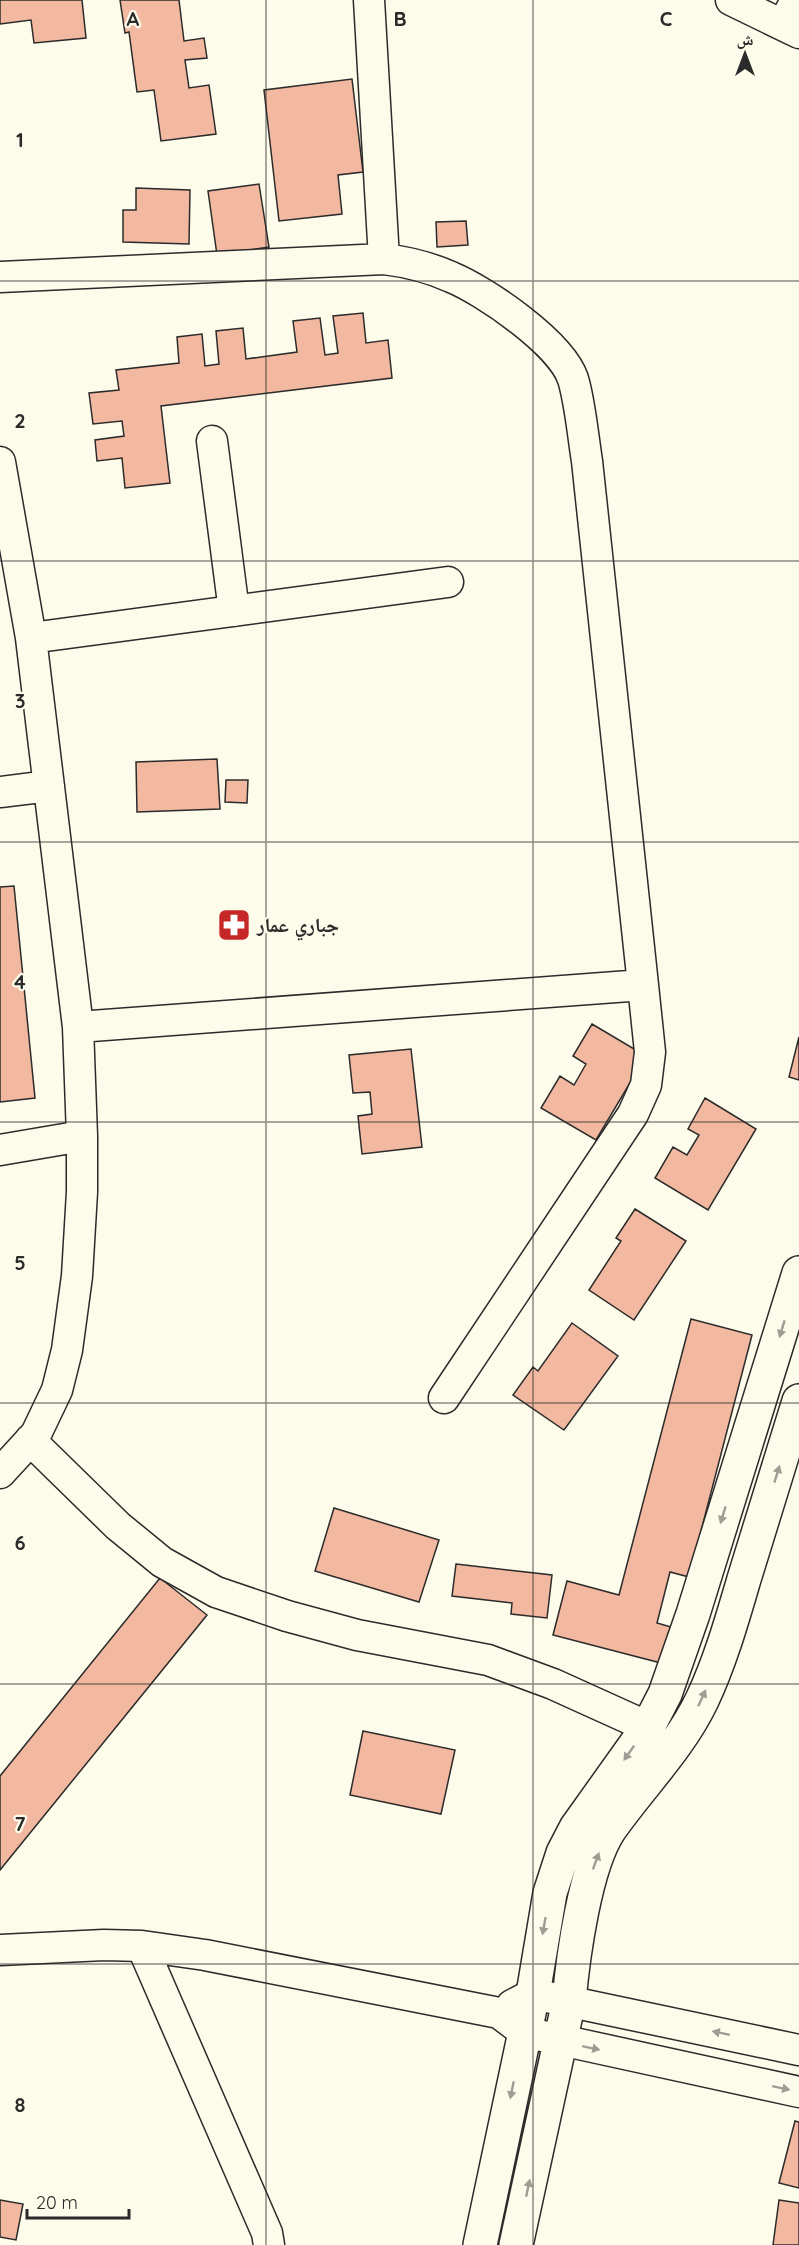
<svg xmlns="http://www.w3.org/2000/svg" width="799" height="2245" font-family="Quicksand,'Noto Naskh Arabic',sans-serif">
  <style>
    .building { fill: #f2b8a0; stroke: #2b2b2b; stroke-width: 1.5 }
    .lines { fill: none; stroke-linecap: round; stroke-linejoin: round }
    .minor-casing { stroke: #2b2b2b; stroke-width: 33 }
    .tertiary-casing { stroke: #2b2b2b; stroke-width: 36 }
    .minor { stroke: #fdfbea; stroke-width: 30 }
    .tertiary { stroke: #fdfbea; stroke-width: 33 }
    .oneway { fill: #9e9d94 }
    .grid { fill: none; stroke: #2b2b2b; stroke-width: 1.5; stroke-opacity: 0.55 }
    .labels { text-anchor: middle; stroke-width: 4.5; stroke-linejoin: round; paint-order: stroke }
    .poi-label { font-size: 20px; font-weight: bold; fill: #2b2b2b; stroke: #fdfbea; text-anchor: start }
    .grid-label { font-size: 20px; text-anchor: middle; font-weight: bold; fill: #2b2b2b; stroke: #fdfbea; stroke-width: 4.5; stroke-linejoin: round; paint-order: stroke }
  </style>
  <rect width="100%" height="100%" fill="#fdfbea"/>
  <path class="building" d="M 0,0 L 82,0 L 86,38 L 34,43 L 31,20 L 0,24 Z
    M 120,0 L 179,0 L 184,41 L 204,38 L 207,58 L 185,60 L 189,88 L 209,85 L 216,134 L 161,141 L 154,90 L 137,92 L 129,32 L 125,33 Z
    M 352,79 L 363,172 L 338,175 L 342,214 L 279,221 L 264,90 Z
    M 259,184 L 269,247 L 217,255 L 208,191 Z
    M 136,188 L 190,190 L 189,244 L 123,242 L 123,210 L 136,210 Z
    M 466,221 L 468,245 L 437,247 L 436,222 Z
    M 363,313 L 366,343 L 388,340 L 392,378 L 161,406 L 170,483 L 125,488 L 122,458 L 97,461 L 95,440 L 124,436 L 122,421 L 93,424 L 89,393 L 119,390 L 116,370 L 179,363 L 177,337 L 202,334 L 205,366 L 219,364 L 216,331 L 243,328 L 246,359 L 297,352 L 293,321 L 320,318 L 325,355 L 338,353 L 333,316 Z
    M 217,759 L 220,809 L 137,812 L 136,762 Z
    M 226,780 L 248,780 L 247,803 L 225,802 Z
    M 14,886 L 35,1098 L 0,1102 L 0,887 Z
    M 592,1024 L 646,1056 L 596,1140 L 541,1108 L 560,1076 L 574,1085 L 586,1064 L 573,1056 Z
    M 799,1037 L 799,1080 L 789,1077 Z
    M 411,1049 L 422,1147 L 362,1154 L 358,1116 L 372,1114 L 370,1092 L 353,1093 L 349,1055 Z
    M 705,1098 L 756,1129 L 708,1210 L 655,1178 L 673,1147 L 687,1155 L 699,1135 L 688,1129 Z
    M 635,1209 L 686,1241 L 634,1320 L 589,1290 L 621,1241 L 616,1238 Z
    M 691,1319 L 752,1335 L 689,1577 L 670,1572 L 657,1623 L 671,1627 L 661,1663 L 553,1635 L 567,1581 L 619,1595 Z
    M 572,1323 L 618,1356 L 564,1430 L 513,1395 L 533,1367 L 538,1371 Z
    M 334,1508 L 439,1540 L 419,1602 L 315,1571 Z
    M 456,1564 L 552,1575 L 547,1618 L 511,1614 L 512,1603 L 452,1596 Z
    M 160,1578 L 207,1615 L 0,1870 L 0,1776 Z
    M 363,1731 L 455,1750 L 441,1814 L 350,1795 Z
    M 795,2121 L 799,2122 L 799,2188 L 779,2183 Z
    M 0,2200 L 23,2204 L 16,2240 L 0,2237 Z
    M 779,2200 L 799,2203 L 799,2245 L 773,2245 Z"/>
  <g class="lines">
    <defs>
      <path id="minor" d="M 369,0 L 384,259
        M 731,0 L 799,33
        M 783,25 L 796,0
        M 0,277 L 384,259 C 408,262 429,267 451,277 C 485,291 561,343 573,379 C 580,402 583,436 587,461 L 643,985 L 650,1052 L 646,1085 L 633,1114 L 444,1398
        M 212,441 L 234,611
        M 0,462 L 31,638 L 78,1027 L 82,1136 L 82,1192 L 77,1276 L 67,1350 L 57,1390 L 36,1434 L 0,1473
        M 31,638 L 448,582
        M 0,792 L 49,786
        M 78,1027 L 643,985
        M 0,1150 L 82,1136
        M 30,1440 L 118,1526 L 162,1562 L 216,1592 L 287,1616 L 357,1635 L 488,1660 L 553,1684 L 648,1727
        M 142,1946 L 267,2233 L 269,2245
        M 0,1950 L 104,1945 L 142,1946 L 205,1955 L 499,2013 L 524,2032 L 799,2092
        M 512,2005 L 533,1994 L 799,2050"/>
      <path id="tertiary" d="M 480,2245 L 533,1994 L 550,1893 L 563,1853 L 576,1828 L 648,1727 L 665,1694 L 693,1614 L 799,1273
        M 516,2245 L 569,2001 C 573,1956 585,1866 610,1829 C 641,1785 679,1748 702,1700 C 720,1662 732,1620 744,1579 C 762,1520 781,1461 799,1401"/>
    </defs>
    <use href="#minor" class="minor-casing"/>
    <use href="#tertiary" class="tertiary-casing"/>
    <use href="#minor" class="minor"/>
    <use href="#tertiary" class="tertiary"/>
  </g>
  <defs><path id="oneway-solid" d="M-6-.8H1V-3.2L6.5 0L1 3.2V.8H-6Z" transform="scale(1.5)"/></defs>
  <g class="oneway">
    <use href="#oneway-solid" transform="translate(782 1329) rotate(107)"/>
    <use href="#oneway-solid" transform="translate(777 1474) rotate(-73)"/>
    <use href="#oneway-solid" transform="translate(723 1515) rotate(107)"/>
    <use href="#oneway-solid" transform="translate(702 1698) rotate(-65)"/>
    <use href="#oneway-solid" transform="translate(629 1753) rotate(125)"/>
    <use href="#oneway-solid" transform="translate(596 1861) rotate(-70)"/>
    <use href="#oneway-solid" transform="translate(544 1926) rotate(100)"/>
    <use href="#oneway-solid" transform="translate(721 2033) rotate(-168)"/>
    <use href="#oneway-solid" transform="translate(591 2048) rotate(12)"/>
    <use href="#oneway-solid" transform="translate(781 2088) rotate(12)"/>
    <use href="#oneway-solid" transform="translate(512 2090) rotate(101)"/>
    <use href="#oneway-solid" transform="translate(528 2188) rotate(-78)"/>
  </g>
  <path class="grid" d="M 266,0 L 266,2245M 533,0 L 533,2245M 0,281 L 799,281M 0,561 L 799,561M 0,842 L 799,842M 0,1122 L 799,1122M 0,1403 L 799,1403M 0,1684 L 799,1684M 0,1964 L 799,1964"/>
  <defs>
    <symbol id="pharmacy-square" viewBox="-11 -11 22 22"><rect x="-9" y="-9" width="18" height="18" rx="4" fill="#c62828" stroke="#fdfbea"/><path d="M-2-6h4v4h4v4h-4v4h-4v-4h-4v-4h4Z" fill="#fff"/></symbol>
  </defs>
  <g fill-rule="evenodd">
    <use href="#pharmacy-square" x="215" y="906" width="38" height="38"/>
  </g>
  <g class="labels">
    <g class="poi-label">
      <text x="257" y="932">جباري عمار</text>
    </g>
  </g>
  <g class="grid-label">
    <text x="133" y="26">A</text>
    <text x="400" y="26">B</text>
    <text x="666" y="26">C</text>
    <text x="20" y="147">1</text>
    <text x="20" y="428">2</text>
    <text x="20" y="708">3</text>
    <text x="20" y="989">4</text>
    <text x="20" y="1270">5</text>
    <text x="20" y="1550">6</text>
    <text x="20" y="1831">7</text>
    <text x="20" y="2112">8</text>
  </g>
  <g transform="translate(745 54)" stroke="#fdfbea" stroke-width="4.5" paint-order="stroke">
  <path d="M0-4.5L10 22L0 15L-10 22Z" fill="#2b2b2b"/>
  <text y="-9" font-size="16" font-weight="bold" text-anchor="middle" fill="#2b2b2b">ش</text>
  </g>
  <path d="M27 2209v9h102v-9" fill="none" stroke="#2b2b2b" stroke-width="3"/>
  <text x="36" y="2209" font-size="18" fill="#2b2b2b" stroke="#fdfbea" stroke-width="4.5" paint-order="stroke">20 m</text>
</svg>
